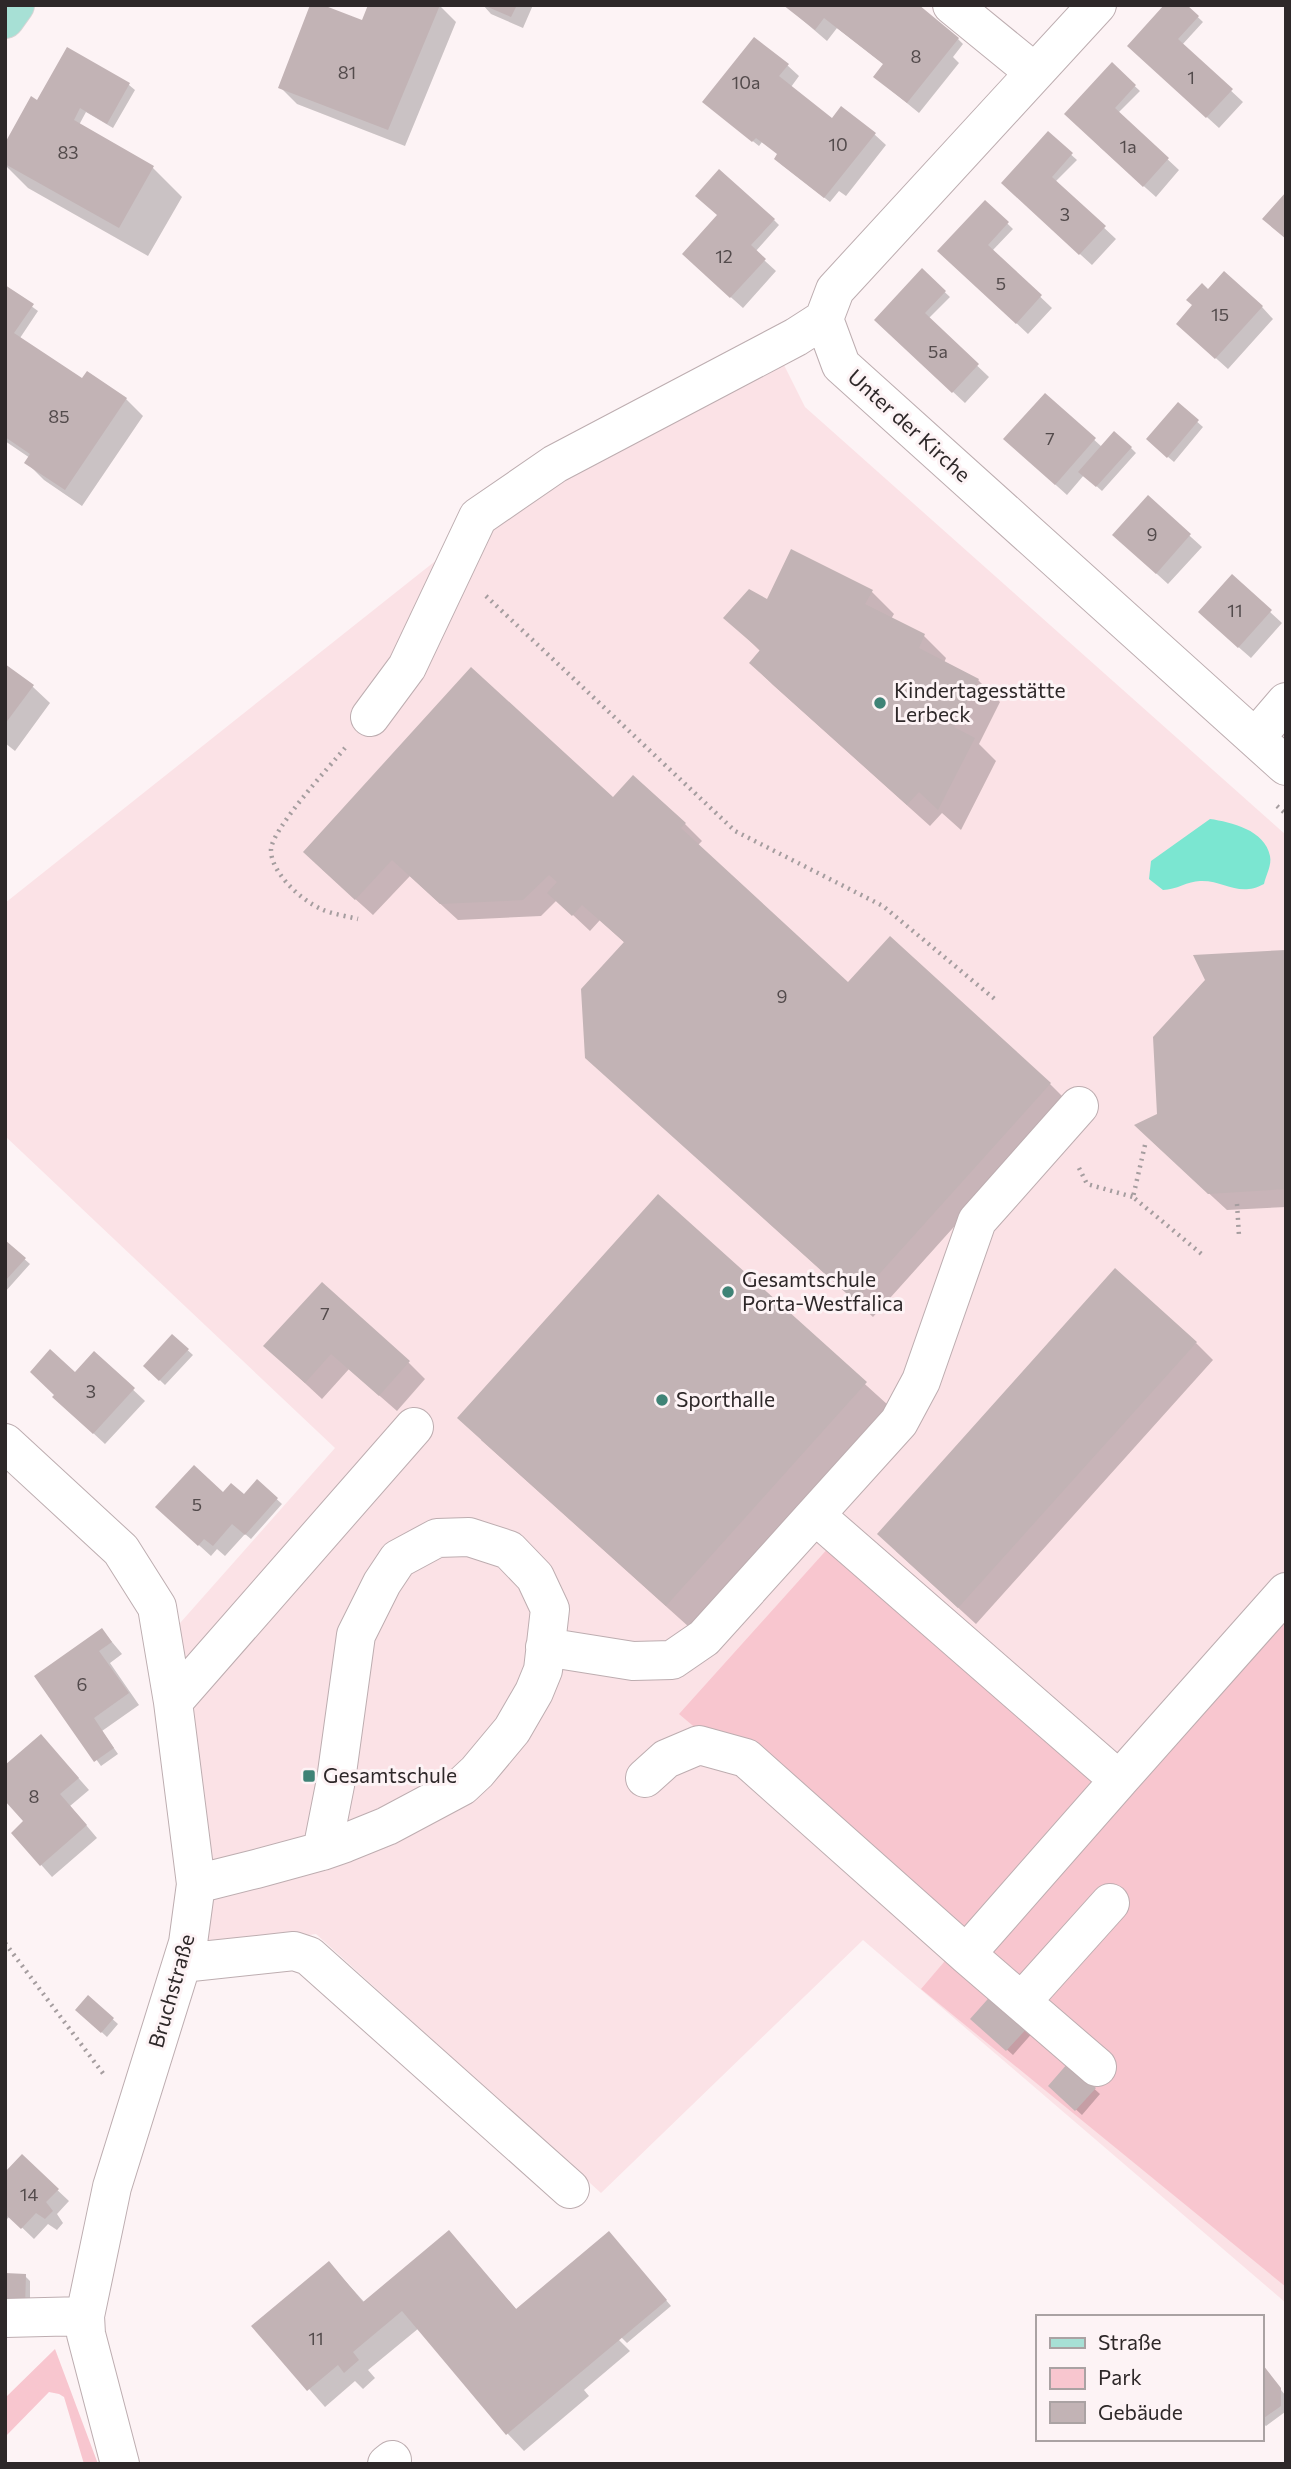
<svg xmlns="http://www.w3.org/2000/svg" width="1291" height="2469" font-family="Commissioner,sans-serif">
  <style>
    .built { fill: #fbe2e6 }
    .green { fill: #f8c6cf }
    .water { fill: #7be6d1 }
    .shadow { fill: #0003 }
    .building { fill: #c2b3b5 }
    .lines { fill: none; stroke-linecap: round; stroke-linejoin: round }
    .minor-casing { stroke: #bdadb0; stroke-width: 40 }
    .major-casing { stroke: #d5d4d4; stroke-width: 40 }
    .path { stroke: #a59d9f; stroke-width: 4.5; stroke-dasharray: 2 5; stroke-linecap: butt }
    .minor { stroke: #fff; stroke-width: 38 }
    .major { stroke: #a7e0d5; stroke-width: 38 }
    .poi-dot { fill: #3f8376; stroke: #fdf3f5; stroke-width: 2.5 }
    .labels { text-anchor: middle; stroke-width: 6; stroke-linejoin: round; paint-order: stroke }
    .number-label { font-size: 18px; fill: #534b4c }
    .street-label { font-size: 21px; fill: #2e2829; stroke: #fdf3f5 }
    .poi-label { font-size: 21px; fill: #2e2829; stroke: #fdf3f5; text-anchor: start }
  </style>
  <rect width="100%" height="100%" fill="#fdf3f5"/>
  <path class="built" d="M 781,359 L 805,407 L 1286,835 L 1286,2303 L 863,1940 L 601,2193 L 316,1934 L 192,1951 L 165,1640 L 335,1448 L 5,1136 L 5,903 L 497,512 Z"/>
  <path class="green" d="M 848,1526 L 1118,1760 L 1286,1572 L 1286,2287 L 921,1989 L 950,1955 L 744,1769 L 679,1714 Z
    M 55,2349 L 98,2464 L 84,2464 L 64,2397 L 59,2394 L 49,2392 L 5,2437 L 5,2398 Z"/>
  <path class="water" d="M 1210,819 C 1231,822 1265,830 1270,856 C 1272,865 1266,875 1264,884 C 1238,898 1225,880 1200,881 C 1188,881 1176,890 1163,890 L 1149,879 L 1151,861 Z"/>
  <path class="shadow" d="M 439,5 L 456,22 L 405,146 L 297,104 L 280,87 L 363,23 Z
    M 483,5 L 533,5 L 523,28 L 491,14 Z
    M 785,5 L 958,39 L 963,44 L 953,57 L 959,63 L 919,113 L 875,77 L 885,65 L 837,28 L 827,41 Z
    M 1185,5 L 1203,22 L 1182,45 L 1243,102 L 1219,128 L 1164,78 Z
    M 68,49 L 129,85 L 135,90 L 113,128 L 86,112 L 79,125 L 153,168 L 182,197 L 148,256 L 28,188 L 5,165 L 5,146 L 38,102 Z
    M 787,65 L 799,76 L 791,87 L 832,120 L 874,134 L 886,145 L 846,196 L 839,191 L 830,202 L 781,164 L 779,154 L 762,142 L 759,146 L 710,107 Z
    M 1112,65 L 1140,91 L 1118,113 L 1179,170 L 1156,197 L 1100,147 Z
    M 1048,134 L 1077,160 L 1055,182 L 1116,239 L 1092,265 L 1037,215 Z
    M 985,202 L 1013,229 L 992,251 L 1052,308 L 1028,334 L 967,277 Z
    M 774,220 L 779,225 L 755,252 L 776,271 L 743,308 L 696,266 Z
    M 922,271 L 950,297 L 928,319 L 989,377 L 965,403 L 910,352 Z
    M 5,287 L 38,311 L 20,338 L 82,381 L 126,399 L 143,416 L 82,506 L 44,480 L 27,463 L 30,458 L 5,441 Z
    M 1208,291 L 1262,307 L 1273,319 L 1228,369 L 1190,335 Z
    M 1045,395 L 1102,447 L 1131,448 L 1136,453 L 1102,491 L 1084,475 L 1067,495 L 1017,450 Z
    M 1178,405 L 1203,427 L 1174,462 L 1154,445 Z
    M 1148,498 L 1202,547 L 1168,584 L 1126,546 Z
    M 1232,577 L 1282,623 L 1251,658 L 1211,623 Z
    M 872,592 L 894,614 L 891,619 L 924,636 L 946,658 L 944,663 L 978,680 L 1000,702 L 979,744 L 996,761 L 961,830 L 942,813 L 930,826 L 773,685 L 751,663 L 761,652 L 726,617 L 768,601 Z
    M 5,666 L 33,687 L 50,703 L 15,751 L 5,743 Z
    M 614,800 L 685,824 L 702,841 L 697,846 L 849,985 L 1050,1084 L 1067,1101 L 873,1317 L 713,1172 L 625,943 L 600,920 L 590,931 L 557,900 L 541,916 L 458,920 L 410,876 L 373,915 L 322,869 Z
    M 1286,952 L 1286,1207 L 1227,1210 L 1153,1142 L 1159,1115 Z
    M 658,1197 L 888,1405 L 689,1627 L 481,1440 Z
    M 5,1242 L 30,1264 L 5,1292 Z
    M 172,1336 L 193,1355 L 165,1385 L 145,1366 Z
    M 1196,1343 L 1213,1360 L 976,1624 L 896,1551 Z
    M 265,1346 L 408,1362 L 425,1379 L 397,1411 L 349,1369 L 322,1399 Z
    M 94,1353 L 145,1401 L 105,1444 L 66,1408 L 75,1374 Z
    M 257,1481 L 282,1504 L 251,1539 L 245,1534 L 225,1556 L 217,1549 L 211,1556 L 169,1518 L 223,1494 L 244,1496 Z
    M 102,1630 L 122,1654 L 110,1663 L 139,1705 L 102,1731 L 118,1754 L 101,1766 L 37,1677 Z
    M 52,1748 L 89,1790 L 70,1806 L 97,1838 L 52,1877 L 13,1833 L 26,1821 Z
    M 89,1998 L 118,2024 L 107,2037 L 78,2010 Z
    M 978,2024 L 1035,2030 L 1013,2055 Z
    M 1068,2065 L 1100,2094 L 1082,2115 L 1050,2086 Z
    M 22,2157 L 69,2201 L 57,2214 L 63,2223 L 57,2230 L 48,2224 L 34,2239 L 10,2216 L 5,2221 L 5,2175 Z
    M 449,2233 L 517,2310 L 614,2239 L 671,2306 L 627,2343 L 621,2337 L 616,2337 L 630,2351 L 584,2390 L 589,2396 L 524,2451 L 508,2434 L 419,2328 L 368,2370 L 375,2378 L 363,2389 L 355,2381 L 325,2407 L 254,2326 L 329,2263 L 365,2303 Z
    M 25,2276 L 30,2281 L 30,2311 L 5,2310 Z
    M 1263,2367 L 1285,2395 L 1285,2412 L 1266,2426 L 1261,2422 Z"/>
  <path class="building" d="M 310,5 L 323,5 L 362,20 L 368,5 L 440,5 L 388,130 L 278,88 Z
    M 483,5 L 517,5 L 511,17 Z
    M 783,5 L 919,5 L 959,38 L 907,103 L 873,77 L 883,64 L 824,18 L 815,30 Z
    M 1164,5 L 1187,5 L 1199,16 L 1178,39 L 1233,89 L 1206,118 L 1127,46 Z
    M 754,37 L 789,64 L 779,76 L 832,118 L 841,106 L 876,133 L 824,198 L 774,159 L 777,154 L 756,138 L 752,142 L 702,102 Z
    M 67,47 L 130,83 L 107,124 L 80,108 L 74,120 L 154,166 L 119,228 L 5,164 L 5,143 L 31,96 L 37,100 Z
    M 1112,62 L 1136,85 L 1115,108 L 1169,158 L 1143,187 L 1064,114 Z
    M 1048,131 L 1073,153 L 1052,177 L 1106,226 L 1079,255 L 1001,183 Z
    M 719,169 L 775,219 L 751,245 L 766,259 L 730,298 L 682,254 L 717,215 L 695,196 Z
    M 1286,192 L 1286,239 L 1262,219 Z
    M 985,200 L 1009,222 L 988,245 L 1042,295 L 1016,324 L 937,251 Z
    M 922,268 L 946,291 L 925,313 L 979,364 L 952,393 L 874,320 Z
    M 1224,271 L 1263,306 L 1215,359 L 1176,324 L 1192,305 L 1186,300 L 1202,283 L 1208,289 Z
    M 5,285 L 34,304 L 14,333 L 82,378 L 87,371 L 127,398 L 65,490 L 24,463 L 30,454 L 5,437 Z
    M 1045,393 L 1096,438 L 1055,485 L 1003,439 Z
    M 1178,402 L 1199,420 L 1167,458 L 1146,439 Z
    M 1114,431 L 1132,447 L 1096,487 L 1078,472 Z
    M 1148,495 L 1191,534 L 1156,574 L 1112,535 Z
    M 791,549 L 873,590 L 865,604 L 925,634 L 919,648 L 979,679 L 954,727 L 975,738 L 938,810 L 919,792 L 907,805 L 749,663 L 760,650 L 723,618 L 749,589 L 767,599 Z
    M 1232,574 L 1272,610 L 1238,648 L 1198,612 Z
    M 5,664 L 34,685 L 5,724 Z
    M 471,667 L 613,797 L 633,775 L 686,823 L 681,828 L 848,982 L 890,936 L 1051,1083 L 855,1301 L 585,1058 L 581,989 L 624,942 L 582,905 L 572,916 L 547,893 L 557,882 L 549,875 L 523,900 L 440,904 L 392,860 L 355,900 L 303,852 Z
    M 1286,950 L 1286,1189 L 1208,1194 L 1134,1125 L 1157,1114 L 1153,1037 L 1205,980 L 1193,955 Z
    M 658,1194 L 867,1382 L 666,1606 L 457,1418 Z
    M 5,1240 L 26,1258 L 5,1281 Z
    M 1115,1268 L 1197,1342 L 958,1608 L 877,1534 Z
    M 322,1282 L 410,1361 L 379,1396 L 331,1354 L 305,1383 L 263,1346 Z
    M 172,1334 L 189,1349 L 159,1381 L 143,1366 Z
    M 50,1349 L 75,1372 L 94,1351 L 135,1388 L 93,1434 L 52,1397 L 54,1395 L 30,1372 Z
    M 194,1465 L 223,1492 L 231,1483 L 244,1494 L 257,1479 L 278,1498 L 245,1535 L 232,1524 L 213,1546 L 204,1539 L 198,1546 L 155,1507 Z
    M 102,1628 L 112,1642 L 99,1651 L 129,1693 L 94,1718 L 114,1748 L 94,1762 L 34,1676 Z
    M 41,1734 L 79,1778 L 60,1794 L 87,1825 L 40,1866 L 11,1833 L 23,1821 L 5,1801 L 5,1765 Z
    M 995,1991 L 1031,2024 L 1006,2051 L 970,2019 Z
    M 88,1995 L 114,2018 L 101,2033 L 75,2010 Z
    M 1068,2063 L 1096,2088 L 1075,2111 L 1048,2086 Z
    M 22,2154 L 59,2189 L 46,2202 L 53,2211 L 45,2219 L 36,2213 L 21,2229 L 5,2214 L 5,2172 Z
    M 449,2230 L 516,2309 L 609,2231 L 667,2300 L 506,2435 L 402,2311 L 353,2352 L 359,2360 L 344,2373 L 338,2365 L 307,2391 L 251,2326 L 329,2261 L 363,2302 Z
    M 5,2273 L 26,2274 L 25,2306 L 5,2306 Z
    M 1263,2365 L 1281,2388 L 1281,2406 L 1261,2420 Z"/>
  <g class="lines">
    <defs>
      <path id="minor" d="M 952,5 L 1034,72
        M 1097,5 L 835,290 L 824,319 L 841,365 L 1286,766
        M 370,717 L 407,667 L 478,517 L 555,464 L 796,337 L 824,319
        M 1256,737 L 1286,702
        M 5,1443 L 121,1550 L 157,1607 L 173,1702 L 196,1884 L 188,1943 L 112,2187 L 85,2316 L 86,2334 L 120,2464
        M 815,1515 L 1119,1780 L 966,1954 L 1097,2067
        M 545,1647 L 633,1661 L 672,1660 L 704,1638 L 899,1422 L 921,1381 L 977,1221 L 1079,1106
        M 173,1702 L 414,1427
        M 645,1778 L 666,1759 L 699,1745 L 746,1758 L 966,1954
        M 1119,1780 L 1286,1592
        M 196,1884 L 256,1869 L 322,1851 L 345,1843 L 387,1826 L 462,1786 L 477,1772 L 512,1730 L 534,1692 L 543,1670 L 550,1609 L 535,1577 L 509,1550 L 469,1537 L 437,1538 L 398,1559 L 382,1583 L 356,1635 L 336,1780 L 322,1851
        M 182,1963 L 294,1951 L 309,1956 L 570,2189
        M 1022,2001 L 1110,1903
        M 5,2318 L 85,2316
        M 387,2464 L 392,2460"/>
      <path id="major" d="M 5,19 L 15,5"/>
    </defs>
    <use href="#minor" class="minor-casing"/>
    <use href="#major" class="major-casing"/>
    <path class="path" d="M 486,596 L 735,831 L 883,906 L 997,1001
      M 345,748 C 329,767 273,828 271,849 C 270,872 301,900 321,909 C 332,914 346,916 358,919
      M 1277,806 L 1286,814
      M 1145,1145 L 1133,1197 L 1204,1256
      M 1079,1168 L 1087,1184 L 1133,1197
      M 1237,1204 L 1239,1236
      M 5,1943 L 105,2076"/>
    <use href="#minor" class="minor"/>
    <use href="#major" class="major"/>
  </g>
  <g class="poi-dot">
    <circle cx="880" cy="703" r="7"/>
    <circle cx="728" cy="1292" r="7"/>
    <circle cx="662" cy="1400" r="7"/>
    <rect x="302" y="1769" width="14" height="14" rx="3.5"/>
  </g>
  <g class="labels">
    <g class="number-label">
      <text x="916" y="63">8</text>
      <text x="347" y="79">81</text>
      <text x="1191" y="84">1</text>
      <text x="746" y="89">10a</text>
      <text x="838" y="151">10</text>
      <text x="1128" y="153">1a</text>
      <text x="68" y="159">83</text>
      <text x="1065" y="221">3</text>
      <text x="724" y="263">12</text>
      <text x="1001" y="290">5</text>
      <text x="1220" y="321">15</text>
      <text x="938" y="358">5a</text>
      <text x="59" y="423">85</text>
      <text x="1050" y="445">7</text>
      <text x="1152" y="541">9</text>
      <text x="1235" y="617">11</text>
      <text x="782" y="1003">9</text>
      <text x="325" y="1320">7</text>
      <text x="91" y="1398">3</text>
      <text x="197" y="1511">5</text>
      <text x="82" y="1691">6</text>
      <text x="34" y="1803">8</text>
      <text x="29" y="2201">14</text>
      <text x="316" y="2345">11</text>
    </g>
    <g class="street-label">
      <text transform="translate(909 426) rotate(42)" y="7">Unter der Kirche</text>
      <text transform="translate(172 1991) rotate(-74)" y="7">Bruchstraße</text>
    </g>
    <g class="poi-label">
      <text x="894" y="698">Kindertagesstätte<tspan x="894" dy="24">Lerbeck</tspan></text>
      <text x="742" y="1287">Gesamtschule<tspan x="742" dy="24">Porta-Westfalica</tspan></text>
      <text x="676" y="1407">Sporthalle</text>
      <text x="323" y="1783">Gesamtschule</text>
    </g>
  </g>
  <rect width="1291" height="2469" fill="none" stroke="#2e2829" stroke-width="14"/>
  <rect x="1036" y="2315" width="228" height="126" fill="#fdf3f5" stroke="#aaa2a3" stroke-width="2"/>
  <rect x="1050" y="2338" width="35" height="10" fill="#a7e0d5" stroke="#aaa2a3" stroke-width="2"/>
  <text x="1098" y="2350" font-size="21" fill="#2e2829">Straße</text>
  <rect x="1050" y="2368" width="35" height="21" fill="#f8c6cf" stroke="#aaa2a3" stroke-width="2"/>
  <text x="1098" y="2385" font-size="21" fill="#2e2829">Park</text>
  <rect x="1050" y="2402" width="35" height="21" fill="#c2b3b5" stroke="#aaa2a3" stroke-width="2"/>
  <text x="1098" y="2420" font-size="21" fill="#2e2829">Gebäude</text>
</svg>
